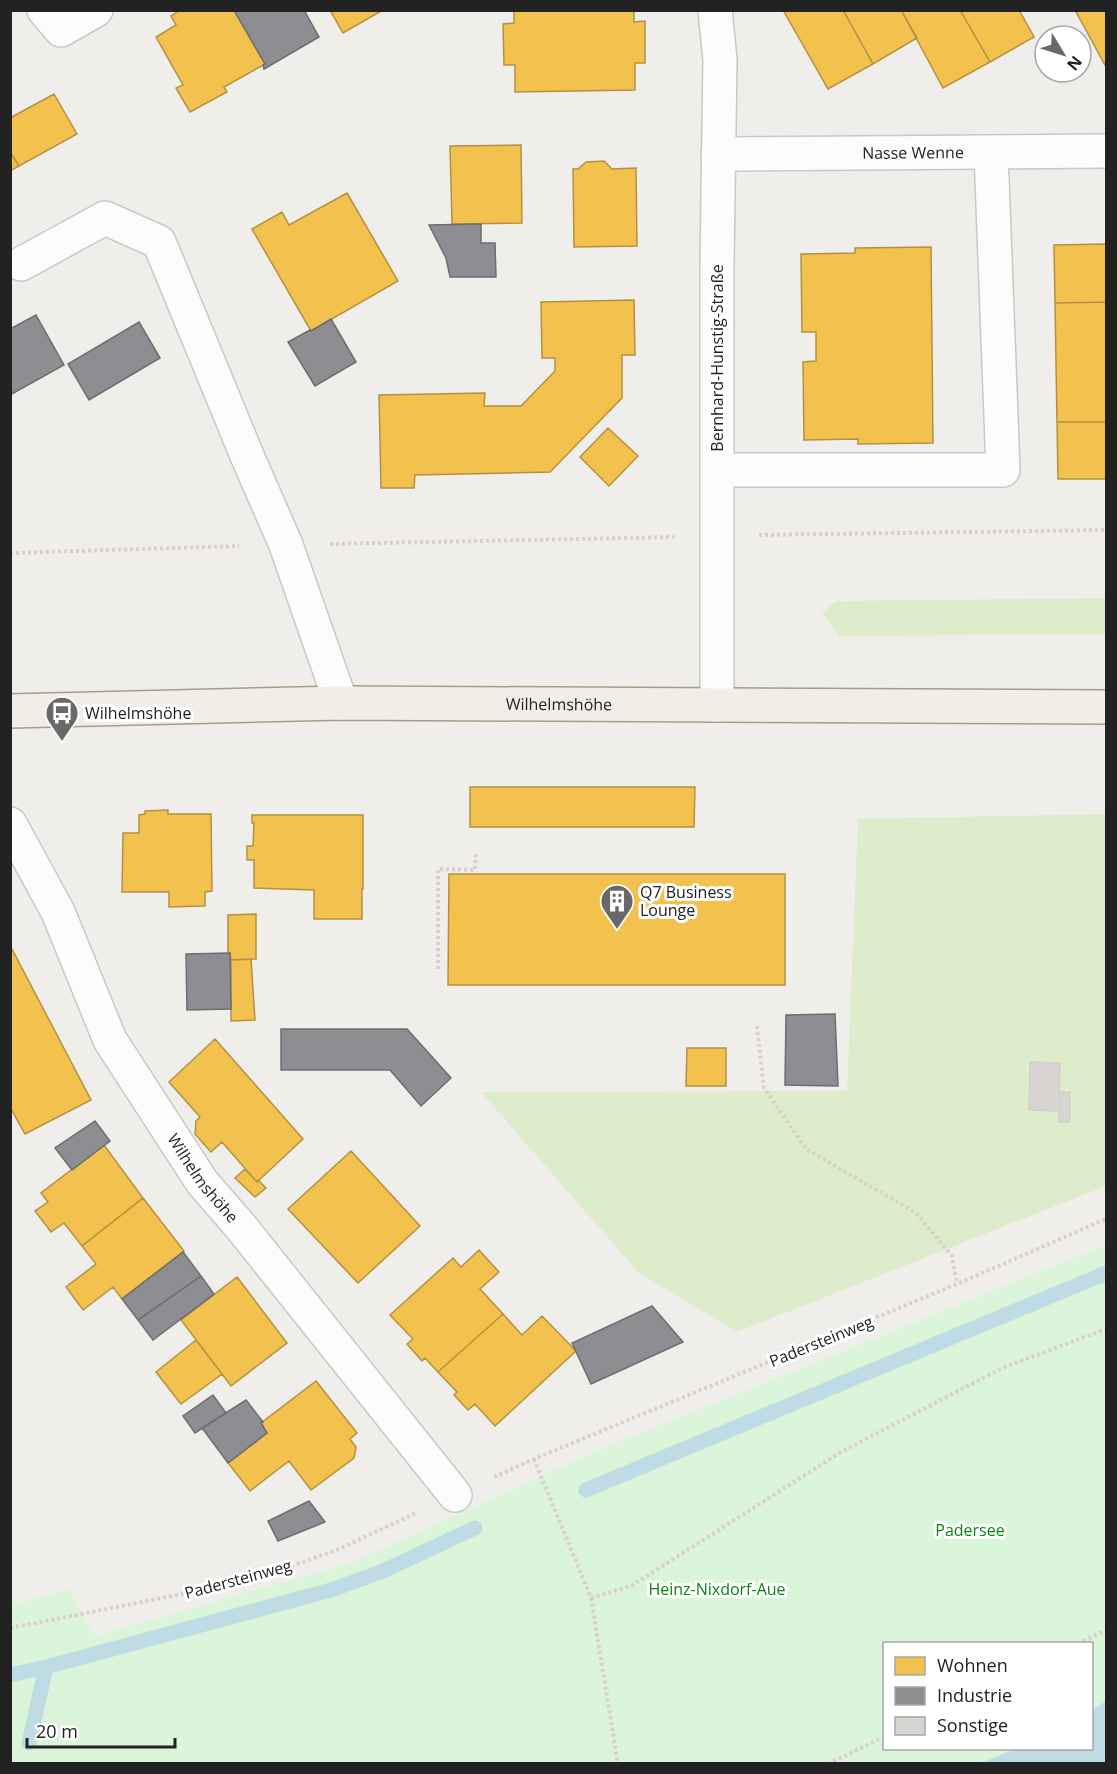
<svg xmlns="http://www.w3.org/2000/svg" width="1117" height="1774" font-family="'Open Sans',sans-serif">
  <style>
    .grass { fill: #ddeccb }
    .park { fill: #daf5da }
    .water { fill: #bfdbe3 }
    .homes { fill: #f2c14e; stroke: #b49141; stroke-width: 1.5 }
    .industry { fill: #8d8d92; stroke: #6d6d70; stroke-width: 1.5 }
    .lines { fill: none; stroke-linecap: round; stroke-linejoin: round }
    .stream { stroke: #bfdbe3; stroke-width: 15 }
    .building { fill: #d7d4d2; stroke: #d3d0cc; stroke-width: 1.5 }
    .minor-casing { stroke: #c9c8c7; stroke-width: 36 }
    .major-casing { stroke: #a79c86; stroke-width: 36 }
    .path { stroke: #dccecd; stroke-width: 4; stroke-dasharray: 3 3; stroke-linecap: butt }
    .minor { stroke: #fdfcfc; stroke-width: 33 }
    .major { stroke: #f3ede7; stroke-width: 33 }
    .labels { text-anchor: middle; stroke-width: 6; stroke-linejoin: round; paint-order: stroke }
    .street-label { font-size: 16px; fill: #222; stroke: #fff }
    .poi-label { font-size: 16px; fill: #222; stroke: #fff; text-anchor: start }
    .park-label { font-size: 16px; fill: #0c8416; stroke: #fff }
  </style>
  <rect width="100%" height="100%" fill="#f0eeeb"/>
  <path class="grass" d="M 1106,598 L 1106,634 L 839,636 L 822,613 L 837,601 Z
    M 1106,814 L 1106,1186 L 737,1332 L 639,1273 L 481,1092 L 847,1091 L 858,819 Z"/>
  <path class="park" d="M 1106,1245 L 1106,1701 L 1092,1710 L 1092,1644 L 884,1644 L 884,1748 L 1015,1749 L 981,1764 L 11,1763 L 11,1605 L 69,1589 L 95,1636 L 353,1562 L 596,1451 Z"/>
  <path class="water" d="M 1106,1701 L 1106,1763 L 981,1763 L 1015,1749 L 1092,1748 L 1092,1710 Z"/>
  <path class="homes" d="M 180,10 L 234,10 L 265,64 L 224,87 L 227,92 L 190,112 L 176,88 L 183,85 L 156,37 L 176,25 L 171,16 Z
    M 330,10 L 383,10 L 343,33 Z
    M 514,10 L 634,10 L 634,22 L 645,21 L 645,63 L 635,63 L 635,90 L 515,92 L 515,65 L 504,65 L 503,24 L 514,23 Z
    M 783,10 L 843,10 L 873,64 L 828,89 Z
    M 843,10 L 901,10 L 917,38 L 873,64 Z
    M 901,10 L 960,10 L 990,62 L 943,88 Z
    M 960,10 L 1019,10 L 1034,37 L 990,62 Z
    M 1075,10 L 1106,10 L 1106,67 Z
    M 54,94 L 77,134 L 19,166 L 10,152 L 10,118 Z
    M 521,145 L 522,223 L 452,224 L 450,146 Z
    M 10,152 L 19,166 L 10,171 Z
    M 604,161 L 612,169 L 636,168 L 637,246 L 574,247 L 573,169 L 578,169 L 586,162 Z
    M 347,193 L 398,281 L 311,331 L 252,229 L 282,212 L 289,225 Z
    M 1106,244 L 1106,302 L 1055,303 L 1054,245 Z
    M 931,247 L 933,443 L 858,444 L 858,439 L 804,440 L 803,362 L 816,361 L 816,332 L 802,332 L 801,254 L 855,253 L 855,248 Z
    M 634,300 L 635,355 L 622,355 L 622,398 L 550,472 L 415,475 L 414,488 L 381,488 L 379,395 L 485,393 L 484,406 L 521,406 L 555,371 L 555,358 L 542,358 L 541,302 Z
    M 1106,302 L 1106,422 L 1057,422 L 1055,303 Z
    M 1057,422 L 1106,422 L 1106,479 L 1058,479 Z
    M 608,428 L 638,456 L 609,486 L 580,457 Z
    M 470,787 L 695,787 L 694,827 L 470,827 Z
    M 168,810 L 168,814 L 211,814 L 212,891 L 205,892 L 205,906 L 169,907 L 169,892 L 122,892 L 123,833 L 139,833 L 139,815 L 145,814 L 145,811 Z
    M 252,815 L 363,815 L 363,889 L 362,889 L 362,919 L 314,919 L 314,890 L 254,888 L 254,860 L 247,860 L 247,846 L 253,846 L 254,823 L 252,823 Z
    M 449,874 L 785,874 L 785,985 L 448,985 Z
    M 256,914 L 256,959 L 231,960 L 230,953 L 228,953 L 228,915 Z
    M 12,949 L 91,1100 L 25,1134 L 10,1107 L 10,950 Z
    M 251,959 L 255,1020 L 231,1021 L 231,960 Z
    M 215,1039 L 303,1139 L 257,1182 L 222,1142 L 211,1152 L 195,1134 L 196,1121 L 200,1117 L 169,1082 Z
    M 687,1048 L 726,1048 L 726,1086 L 686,1086 Z
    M 104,1145 L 143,1198 L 82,1246 L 64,1223 L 51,1232 L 35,1211 L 48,1202 L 41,1193 Z
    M 351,1151 L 420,1226 L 358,1283 L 288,1209 Z
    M 245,1169 L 257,1182 L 258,1180 L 266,1188 L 255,1197 L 235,1178 Z
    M 143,1198 L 184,1251 L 122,1299 L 113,1287 L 83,1310 L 66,1287 L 96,1264 L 82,1246 Z
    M 479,1250 L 499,1272 L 480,1289 L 503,1314 L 438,1372 L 425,1358 L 422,1361 L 407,1344 L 413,1339 L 390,1315 L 453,1258 L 461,1267 Z
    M 237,1277 L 287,1343 L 231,1386 L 181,1320 Z
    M 503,1314 L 522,1335 L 542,1316 L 576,1351 L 495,1426 L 475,1404 L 468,1410 L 454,1395 L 457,1392 L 438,1372 Z
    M 196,1340 L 222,1374 L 181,1404 L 156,1372 Z
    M 316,1381 L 357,1433 L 350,1439 L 356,1447 L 354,1458 L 311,1490 L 289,1461 L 250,1491 L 228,1463 L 267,1433 L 261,1423 Z"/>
  <path class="industry" d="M 237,10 L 304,10 L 319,37 L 264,69 L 263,65 L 265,64 L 235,12 Z
    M 481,224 L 481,243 L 495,243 L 496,277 L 450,277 L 446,258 L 429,225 Z
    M 36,315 L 64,365 L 10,395 L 10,329 Z
    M 331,319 L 356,362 L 315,386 L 288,342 L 310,330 L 311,331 Z
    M 139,322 L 160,358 L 89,400 L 68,364 Z
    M 230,953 L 231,1009 L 187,1010 L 186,954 Z
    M 835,1014 L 838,1086 L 785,1085 L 786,1015 Z
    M 281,1029 L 407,1029 L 451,1078 L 421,1106 L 390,1070 L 281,1070 Z
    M 95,1121 L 110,1141 L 72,1170 L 55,1148 Z
    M 183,1252 L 201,1276 L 138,1320 L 122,1299 Z
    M 201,1276 L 214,1294 L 153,1340 L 138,1320 Z
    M 652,1306 L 683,1342 L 591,1384 L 572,1343 Z
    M 213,1395 L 226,1413 L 195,1433 L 183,1416 Z
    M 246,1400 L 263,1422 L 261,1423 L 267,1433 L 228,1463 L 202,1428 Z
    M 309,1501 L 325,1522 L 278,1541 L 268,1521 Z"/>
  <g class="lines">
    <path class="stream" d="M 586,1490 L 1106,1273
      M 10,1675 L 46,1667
      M 29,1743 L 46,1667 L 331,1590 L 381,1572 L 475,1528"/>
  </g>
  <path class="building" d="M 1030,1062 L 1060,1063 L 1059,1111 L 1029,1110 Z
    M 1060,1092 L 1070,1092 L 1070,1122 L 1059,1122 Z"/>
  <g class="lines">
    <defs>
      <g id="minor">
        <path d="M 44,10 L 61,30 L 96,10"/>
        <path d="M 715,10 L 720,60 L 717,264 L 717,705"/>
        <path id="s1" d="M 718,154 L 1106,151"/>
        <path d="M 21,264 L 105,218 L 159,242 L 248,458 L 286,545 L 341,703"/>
        <path d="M 718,470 L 1003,470 L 991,152"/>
        <path id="s2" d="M 10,824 L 58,912 L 110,1040 L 202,1182 L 241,1227 L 455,1495"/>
      </g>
      <g id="major">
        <path id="s3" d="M 10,711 L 341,703 L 1106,707"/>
      </g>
    </defs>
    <use href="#minor" class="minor-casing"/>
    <use href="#major" class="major-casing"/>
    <path class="path" d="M 759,535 L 1106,530
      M 330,544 L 674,537
      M 10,553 L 239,546
      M 438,969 L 438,869 L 475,870 L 476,851
      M 757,1026 L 764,1088 L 806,1149 L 916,1213 L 952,1256 L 957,1284
      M 534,1459 L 591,1598 L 618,1764
      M 494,1477 L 534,1459 L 957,1284 L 1106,1219
      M 591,1598 L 631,1586 L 841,1452 L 1002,1368 L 1106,1329
      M 10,1628 L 217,1587 L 278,1571 L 339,1549 L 416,1513
      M 1078,1644 L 1106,1630
      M 828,1764 L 884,1737"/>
    <use href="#minor" class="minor"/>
    <use href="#major" class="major"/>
  </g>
  <defs>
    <symbol id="bus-pin" viewBox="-11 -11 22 30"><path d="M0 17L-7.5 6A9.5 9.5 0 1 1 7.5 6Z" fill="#6a6968" stroke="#fff"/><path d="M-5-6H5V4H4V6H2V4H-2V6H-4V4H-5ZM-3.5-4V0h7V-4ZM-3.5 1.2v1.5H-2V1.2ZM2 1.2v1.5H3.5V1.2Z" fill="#fff"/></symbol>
    <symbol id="building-pin" viewBox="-11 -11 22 30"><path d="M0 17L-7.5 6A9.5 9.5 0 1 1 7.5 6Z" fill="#6a6968" stroke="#fff"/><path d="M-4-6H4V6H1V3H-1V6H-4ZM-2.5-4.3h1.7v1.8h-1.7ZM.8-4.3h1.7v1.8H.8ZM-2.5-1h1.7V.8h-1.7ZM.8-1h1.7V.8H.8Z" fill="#fff"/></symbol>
  </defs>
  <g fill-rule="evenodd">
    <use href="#bus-pin" x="43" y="694" width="38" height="52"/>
    <use href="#building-pin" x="598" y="882" width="38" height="52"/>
  </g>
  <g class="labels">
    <g class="street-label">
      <text dy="6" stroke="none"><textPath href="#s1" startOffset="195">Nasse Wenne</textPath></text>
      <text transform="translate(717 358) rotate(-90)" y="6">Bernhard-Hunstig-Straße</text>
      <text dy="6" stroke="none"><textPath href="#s3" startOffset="549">Wilhelmshöhe</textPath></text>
      <text dy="6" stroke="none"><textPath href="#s2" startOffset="405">Wilhelmshöhe</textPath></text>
      <text transform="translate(821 1341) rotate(-22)" y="6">Padersteinweg</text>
      <text transform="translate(238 1579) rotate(-15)" y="6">Padersteinweg</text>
    </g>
    <g class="poi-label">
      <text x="85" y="719">Wilhelmshöhe</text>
      <text x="640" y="898">Q7 Business<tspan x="640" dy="18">Lounge</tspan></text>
    </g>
    <g class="park-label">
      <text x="970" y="1536">Padersee</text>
      <text x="717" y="1595">Heinz-Nixdorf-Aue</text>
    </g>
  </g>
  <rect width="1117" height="1774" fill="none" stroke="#222222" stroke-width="24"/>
  <rect x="883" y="1642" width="210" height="108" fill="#ffffff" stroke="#a7a7a7" stroke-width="1.5"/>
  <rect x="895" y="1657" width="30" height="18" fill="#f2c14e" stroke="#a7a7a7" stroke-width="1.5"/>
  <text x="937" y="1672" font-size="18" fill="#222222">Wohnen</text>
  <rect x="895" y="1687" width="30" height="18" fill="#8d8d92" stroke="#a7a7a7" stroke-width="1.5"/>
  <text x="937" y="1702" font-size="18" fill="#222222">Industrie</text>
  <rect x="895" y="1717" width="30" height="18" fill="#d7d4d2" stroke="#a7a7a7" stroke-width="1.5"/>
  <text x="937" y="1732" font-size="18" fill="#222222">Sonstige</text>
  <g transform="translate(1063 54) rotate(128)"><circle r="28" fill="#ffffff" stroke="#a7a7a7" stroke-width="1.5"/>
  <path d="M0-4.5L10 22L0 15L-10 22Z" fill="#6a6968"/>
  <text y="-9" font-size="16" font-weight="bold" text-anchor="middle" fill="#222222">N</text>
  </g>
  <path d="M27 1738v9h148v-9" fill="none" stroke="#222222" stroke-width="3"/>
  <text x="36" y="1738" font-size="18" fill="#222222" stroke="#ffffff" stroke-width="4.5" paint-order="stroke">20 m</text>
</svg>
